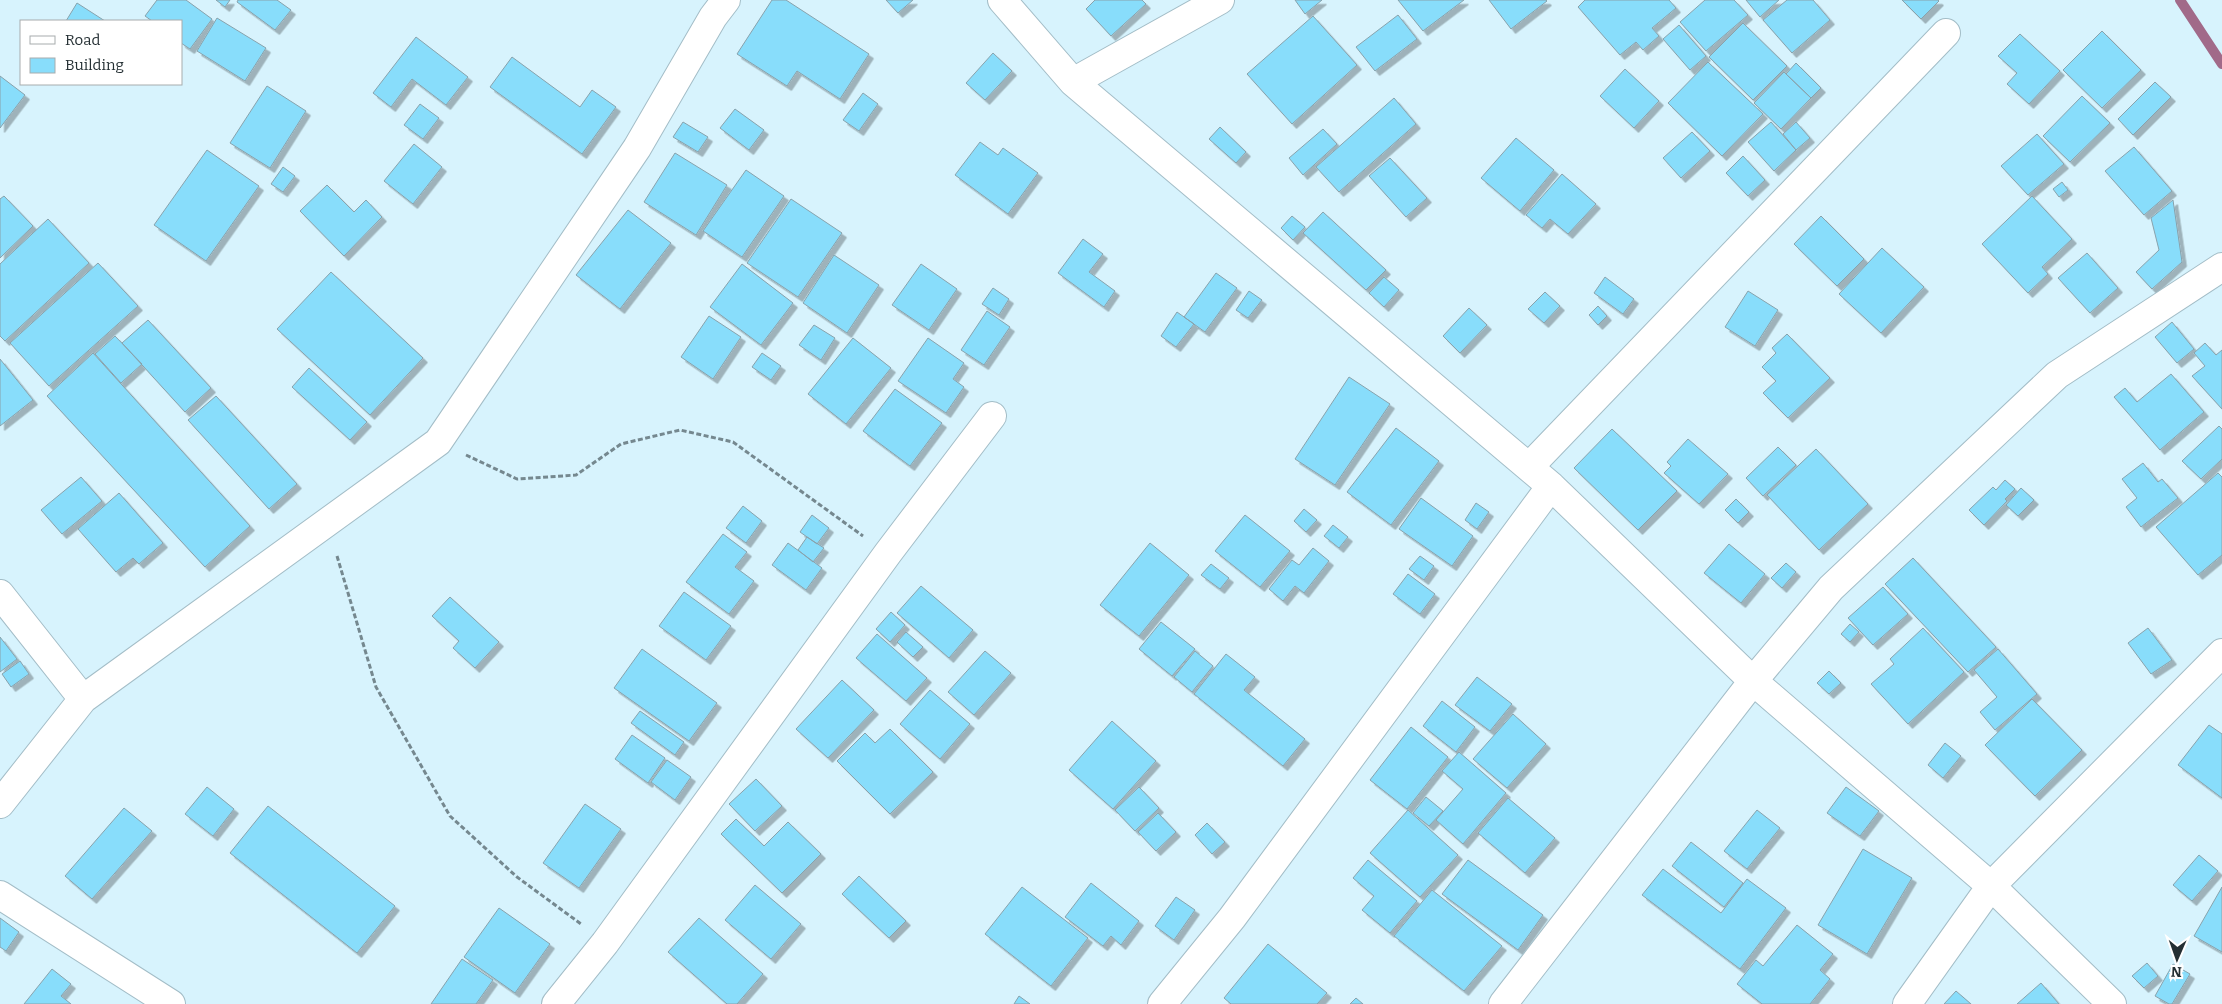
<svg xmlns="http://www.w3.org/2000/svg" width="2222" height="1004" font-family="Bitter,serif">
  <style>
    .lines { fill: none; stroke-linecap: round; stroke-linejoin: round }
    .stream { stroke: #a16a89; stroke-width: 10 }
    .building { fill: #88ddfb; stroke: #88a2ac; filter: url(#shadow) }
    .street-casing { stroke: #a3bdc7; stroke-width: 30 }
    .path { stroke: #75888f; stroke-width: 3; stroke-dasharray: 5 2.5; stroke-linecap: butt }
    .street { stroke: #fff; stroke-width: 28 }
  </style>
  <defs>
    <filter id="shadow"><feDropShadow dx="4.5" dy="4.5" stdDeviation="0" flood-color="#0004"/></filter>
  </defs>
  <rect width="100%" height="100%" fill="#d7f3fd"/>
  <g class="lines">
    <path class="stream" d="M 2180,0 L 2222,64"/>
  </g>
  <path class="building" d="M 157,0 L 186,0 L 212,19 L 190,49 L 181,43 L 181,21 L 152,21 L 145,16 Z
    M 216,0 L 230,0 L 225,7 Z
    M 238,0 L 277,0 L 291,10 L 275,30 L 237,2 Z
    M 772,0 L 786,0 L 869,54 L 840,99 L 797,71 L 787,86 L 737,54 Z
    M 886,0 L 913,0 L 898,13 Z
    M 1095,0 L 1142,0 L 1146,4 L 1111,36 L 1086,9 Z
    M 1295,0 L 1322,0 L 1305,14 Z
    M 1398,0 L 1464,0 L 1423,31 Z
    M 1489,0 L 1546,0 L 1547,1 L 1511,29 Z
    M 1585,0 L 1669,0 L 1676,8 L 1652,28 L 1659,36 L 1643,50 L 1636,42 L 1620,55 L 1578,7 Z
    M 1705,0 L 1734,0 L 1748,15 L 1706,51 L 1680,22 Z
    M 1746,0 L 1779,0 L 1760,17 Z
    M 1787,0 L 1813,0 L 1830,20 L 1792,53 L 1763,20 Z
    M 1902,0 L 1938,0 L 1939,1 L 1921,19 Z
    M 77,3 L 105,21 L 66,21 Z
    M 1398,15 L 1417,39 L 1375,71 L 1356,47 Z
    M 1313,16 L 1357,65 L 1292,124 L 1247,74 Z
    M 217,18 L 266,48 L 245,81 L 197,51 Z
    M 1743,23 L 1787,66 L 1753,100 L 1709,57 Z
    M 1679,25 L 1706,56 L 1690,70 L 1663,39 Z
    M 2102,31 L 2141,70 L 2102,108 L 2063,70 Z
    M 2020,34 L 2060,71 L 2029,104 L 2007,84 L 2017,73 L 1998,56 Z
    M 416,37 L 468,77 L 446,105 L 412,79 L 391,107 L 373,93 Z
    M 993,53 L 1012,71 L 985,100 L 966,83 Z
    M 512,57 L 580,107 L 592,90 L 616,107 L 582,154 L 490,87 Z
    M 1708,62 L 1763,114 L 1722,156 L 1668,103 Z
    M 1796,63 L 1821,88 L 1811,98 L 1786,74 Z
    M 1625,69 L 1659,101 L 1634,128 L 1600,96 Z
    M 1784,72 L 1811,98 L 1781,129 L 1754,103 Z
    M 0,76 L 25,95 L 0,128 Z
    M 2155,82 L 2171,97 L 2133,135 L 2118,119 Z
    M 267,86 L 306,111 L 270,168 L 230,143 Z
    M 863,93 L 878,104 L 859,131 L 843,120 Z
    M 2082,96 L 2110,123 L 2070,162 L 2043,136 Z
    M 1394,98 L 1416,124 L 1339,192 L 1316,167 Z
    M 420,104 L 439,118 L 423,139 L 404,125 Z
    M 735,109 L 764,130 L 749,150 L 720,128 Z
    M 683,122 L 708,137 L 698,152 L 673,137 Z
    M 1771,122 L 1796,150 L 1774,171 L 1748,142 Z
    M 1796,122 L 1810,138 L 1796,150 L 1783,134 Z
    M 1220,127 L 1246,152 L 1236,163 L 1209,139 Z
    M 1323,129 L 1337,144 L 1303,175 L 1289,158 Z
    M 1692,132 L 1710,151 L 1681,178 L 1663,158 Z
    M 2037,134 L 2064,164 L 2028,195 L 2001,166 Z
    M 1516,138 L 1554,170 L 1520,211 L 1481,178 Z
    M 980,142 L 998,155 L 1003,148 L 1038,173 L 1008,214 L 955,175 Z
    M 414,144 L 442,167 L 413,204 L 384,181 Z
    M 2134,147 L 2172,191 L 2144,215 L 2105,171 Z
    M 207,150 L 259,186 L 206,261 L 154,225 Z
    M 675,153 L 727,185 L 696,235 L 644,202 Z
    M 1743,156 L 1765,180 L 1748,196 L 1726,173 Z
    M 1390,158 L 1427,198 L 1406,217 L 1369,176 Z
    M 283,167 L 295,176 L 283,192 L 271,184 Z
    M 746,170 L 784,196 L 742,257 L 703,231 Z
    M 1562,174 L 1596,204 L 1568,234 L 1550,219 L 1542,228 L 1526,215 Z
    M 2062,182 L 2068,190 L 2059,197 L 2053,189 Z
    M 327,185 L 354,212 L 366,200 L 382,217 L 344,256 L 300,211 Z
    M 4,196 L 33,226 L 0,258 L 0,199 Z
    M 2032,196 L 2072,239 L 2042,267 L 2048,274 L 2028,293 L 1982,244 Z
    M 791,199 L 842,233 L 798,297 L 747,263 Z
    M 2173,200 L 2182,262 L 2152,289 L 2136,272 L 2159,250 L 2151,218 Z
    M 628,210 L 671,243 L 620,309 L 576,275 Z
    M 1323,212 L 1386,270 L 1366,290 L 1303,233 Z
    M 1292,216 L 1305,227 L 1293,240 L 1281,228 Z
    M 1821,216 L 1864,259 L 1837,286 L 1794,244 Z
    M 48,219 L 89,263 L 5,341 L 0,336 L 0,264 Z
    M 1083,239 L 1103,254 L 1089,272 L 1115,291 L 1104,307 L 1058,273 Z
    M 1882,248 L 1924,287 L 1881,333 L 1839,294 Z
    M 2087,253 L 2118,288 L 2090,313 L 2058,278 Z
    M 834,255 L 879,285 L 847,333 L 803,303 Z
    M 98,263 L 138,306 L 49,386 L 10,343 Z
    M 742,264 L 793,303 L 761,345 L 710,307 Z
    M 921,264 L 957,289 L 929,330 L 892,305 Z
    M 331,272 L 423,358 L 370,415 L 277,329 Z
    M 1216,273 L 1237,288 L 1205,332 L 1184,317 Z
    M 1384,277 L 1399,290 L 1384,307 L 1369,293 Z
    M 1605,277 L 1634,299 L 1623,314 L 1594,293 Z
    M 993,288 L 1009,299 L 999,315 L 982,304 Z
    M 1249,291 L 1262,300 L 1248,318 L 1236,310 Z
    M 1748,291 L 1778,310 L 1755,346 L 1725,327 Z
    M 1545,292 L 1560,306 L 1544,323 L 1528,309 Z
    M 1598,306 L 1607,316 L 1598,325 L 1589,315 Z
    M 1469,308 L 1487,325 L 1460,353 L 1443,336 Z
    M 987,311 L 1010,327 L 984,365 L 961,350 Z
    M 1177,312 L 1194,324 L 1176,347 L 1161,336 Z
    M 709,316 L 741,337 L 713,379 L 681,357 Z
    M 148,320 L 211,388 L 185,412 L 122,343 Z
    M 2172,322 L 2194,349 L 2177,363 L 2155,337 Z
    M 814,325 L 835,338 L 821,360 L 799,345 Z
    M 1787,334 L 1830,378 L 1788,418 L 1763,393 L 1776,381 L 1762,367 L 1776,353 L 1772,348 Z
    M 115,336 L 142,364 L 121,383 L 95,354 Z
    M 853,338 L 891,368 L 846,424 L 808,394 Z
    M 928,338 L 964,363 L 953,379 L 964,387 L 946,413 L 898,381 Z
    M 2205,343 L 2216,355 L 2222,350 L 2222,409 L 2192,376 L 2205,366 L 2194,353 Z
    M 93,353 L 250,526 L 205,567 L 47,396 Z
    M 762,353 L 781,366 L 771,380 L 752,367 Z
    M 0,359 L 33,400 L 0,426 Z
    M 309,368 L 367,422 L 350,440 L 292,387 Z
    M 2171,374 L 2204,412 L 2160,450 L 2114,397 L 2125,388 L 2137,402 Z
    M 1349,377 L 1390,404 L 1335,485 L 1295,459 Z
    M 895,389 L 942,423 L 910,466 L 863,431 Z
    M 216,396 L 297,484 L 269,509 L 188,420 Z
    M 2219,426 L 2222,429 L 2222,459 L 2201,479 L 2182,461 Z
    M 1396,428 L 1439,461 L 1391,525 L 1347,492 Z
    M 1612,429 L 1677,491 L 1638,530 L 1574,468 Z
    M 1688,439 L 1728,474 L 1699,504 L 1664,473 L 1671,466 L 1667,462 Z
    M 1778,447 L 1796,465 L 1763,496 L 1746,478 Z
    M 1816,449 L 1868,504 L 1819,550 L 1767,495 Z
    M 2143,463 L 2158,482 L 2162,479 L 2178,498 L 2141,527 L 2126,507 L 2137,498 L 2122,479 Z
    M 2218,473 L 2222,477 L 2222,555 L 2198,575 L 2156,527 Z
    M 81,477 L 102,501 L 62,534 L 41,510 Z
    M 2005,480 L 2015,489 L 2005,499 L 2007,501 L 1984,525 L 1969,510 L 1993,487 L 1996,490 Z
    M 2021,488 L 2034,500 L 2018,516 L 2006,505 Z
    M 119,493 L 163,543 L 139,564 L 133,558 L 116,572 L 78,529 Z
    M 1421,498 L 1473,536 L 1452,566 L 1399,529 Z
    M 1736,499 L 1749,512 L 1738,523 L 1725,510 Z
    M 1476,503 L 1489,512 L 1477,529 L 1465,520 Z
    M 743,506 L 762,521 L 746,543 L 726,528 Z
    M 1304,509 L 1317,520 L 1306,532 L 1294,521 Z
    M 812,515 L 829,528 L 817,544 L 800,532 Z
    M 1245,515 L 1290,551 L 1260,587 L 1215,551 Z
    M 1333,525 L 1348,537 L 1339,548 L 1324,536 Z
    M 723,534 L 747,552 L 735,567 L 754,581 L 729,614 L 686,582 Z
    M 807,537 L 824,548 L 813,562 L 798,550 Z
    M 788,543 L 822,568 L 806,590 L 772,565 Z
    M 1150,543 L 1189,575 L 1139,636 L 1100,605 Z
    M 1729,544 L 1765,574 L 1741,603 L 1704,573 Z
    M 1313,548 L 1329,561 L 1304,593 L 1295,586 L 1283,601 L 1269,589 L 1292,560 L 1299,565 Z
    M 1420,556 L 1434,566 L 1424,580 L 1409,569 Z
    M 1913,558 L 1996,647 L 1968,672 L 1885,584 Z
    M 1786,563 L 1796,572 L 1782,588 L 1771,578 Z
    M 1211,564 L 1229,578 L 1220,589 L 1201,575 Z
    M 1408,574 L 1435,594 L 1420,614 L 1393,594 Z
    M 921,586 L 973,630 L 949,658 L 897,613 Z
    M 1883,587 L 1908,614 L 1873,645 L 1848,618 Z
    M 684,592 L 731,626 L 706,660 L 659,626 Z
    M 450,597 L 499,642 L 475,668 L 453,648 L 459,641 L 432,616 Z
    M 891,612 L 905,625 L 890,642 L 876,629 Z
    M 1161,622 L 1195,649 L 1172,676 L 1139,649 Z
    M 1850,624 L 1859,632 L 1850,642 L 1841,634 Z
    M 1923,628 L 1964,672 L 1908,724 L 1871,684 L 1894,664 L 1890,659 Z
    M 2148,628 L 2172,660 L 2151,674 L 2128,643 Z
    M 906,632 L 923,647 L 913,657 L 897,642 Z
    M 877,634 L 927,678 L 906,701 L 856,658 Z
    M 0,637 L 17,659 L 0,672 Z
    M 642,649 L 717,703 L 689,741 L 614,688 Z
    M 1998,649 L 2037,694 L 1995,730 L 1980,712 L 1997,697 L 1974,670 Z
    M 985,651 L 1011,673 L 974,715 L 948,692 Z
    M 1195,651 L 1213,666 L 1192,692 L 1174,677 Z
    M 1226,654 L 1255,677 L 1244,690 L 1305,739 L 1283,766 L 1194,694 Z
    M 20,661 L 29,674 L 11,687 L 2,674 Z
    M 1829,671 L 1841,683 L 1829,694 L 1817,683 Z
    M 1477,677 L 1512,704 L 1490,731 L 1455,705 Z
    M 842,680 L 874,710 L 828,758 L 796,729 Z
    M 930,690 L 970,724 L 940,759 L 900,724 Z
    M 2032,699 L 2082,750 L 2035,796 L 1985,745 Z
    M 1442,701 L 1475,727 L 1456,752 L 1423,726 Z
    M 640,711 L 684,742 L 675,755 L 631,723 Z
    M 1513,714 L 1546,744 L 1507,788 L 1473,759 Z
    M 1112,721 L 1156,761 L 1113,809 L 1069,770 Z
    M 2209,725 L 2222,734 L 2222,798 L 2178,765 Z
    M 1411,727 L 1448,757 L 1407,809 L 1370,780 Z
    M 890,729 L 933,772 L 890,814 L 837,761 L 865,733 L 875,743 Z
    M 632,735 L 665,758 L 648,783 L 615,759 Z
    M 1945,743 L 1961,756 L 1943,778 L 1928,765 Z
    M 1459,752 L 1506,793 L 1463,844 L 1436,820 L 1463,789 L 1442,771 Z
    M 667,760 L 691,777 L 675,800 L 651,782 Z
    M 756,779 L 782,806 L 755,831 L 729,804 Z
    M 207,787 L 234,809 L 213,836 L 185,814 Z
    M 1139,787 L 1159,808 L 1135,831 L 1115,810 Z
    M 1846,787 L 1879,811 L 1860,836 L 1827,813 Z
    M 1426,797 L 1443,811 L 1429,826 L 1413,813 Z
    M 1508,798 L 1555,838 L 1525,873 L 1478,833 Z
    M 585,804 L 621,829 L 579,888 L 543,863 Z
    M 268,806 L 395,906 L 357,953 L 230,853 Z
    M 124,808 L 152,831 L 92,899 L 65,876 Z
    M 1408,810 L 1458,855 L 1420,897 L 1370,853 Z
    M 1757,810 L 1780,828 L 1747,869 L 1724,851 Z
    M 1158,813 L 1176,832 L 1156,851 L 1138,832 Z
    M 736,819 L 764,846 L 788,822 L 821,854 L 782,893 L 721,834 Z
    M 1207,823 L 1225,842 L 1212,854 L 1195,835 Z
    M 1691,842 L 1743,883 L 1724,907 L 1672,866 Z
    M 1863,849 L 1912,878 L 1867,954 L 1818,925 Z
    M 2199,855 L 2218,871 L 2192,901 L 2173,885 Z
    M 1368,860 L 1417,901 L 1390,933 L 1362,910 L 1374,896 L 1353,878 Z
    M 1468,860 L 1543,915 L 1518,950 L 1442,894 Z
    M 1663,869 L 1721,913 L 1747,879 L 1786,908 L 1740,969 L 1642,895 Z
    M 859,876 L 906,921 L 889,938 L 842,894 Z
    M 1091,883 L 1139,921 L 1121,945 L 1111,936 L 1103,946 L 1065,917 Z
    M 755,885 L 801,924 L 771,959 L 725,920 Z
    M 1022,887 L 1088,938 L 1051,986 L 985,934 Z
    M 2222,887 L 2222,952 L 2194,936 Z
    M 1432,890 L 1502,946 L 1464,991 L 1394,936 Z
    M 1176,897 L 1195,910 L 1174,940 L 1155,926 Z
    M 499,908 L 550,944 L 515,993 L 464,957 Z
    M 0,918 L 19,932 L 6,951 L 0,947 Z
    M 699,918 L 763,974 L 737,1004 L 727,1004 L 668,952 Z
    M 1797,925 L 1833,954 L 1820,970 L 1830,979 L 1810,1004 L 1762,1004 L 1737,984 L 1756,960 L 1763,966 Z
    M 1268,944 L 1327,993 L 1317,1004 L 1231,1004 L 1224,998 Z
    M 462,959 L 493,980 L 476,1004 L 431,1004 Z
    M 2147,963 L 2158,976 L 2144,988 L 2132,976 Z
    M 2173,964 L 2190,974 L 2172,1004 L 2169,1004 L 2155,996 Z
    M 52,969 L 71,984 L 61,996 L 71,1004 L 24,1004 Z
    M 2041,983 L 2059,1004 L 2017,1004 Z
    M 1956,991 L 1971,1004 L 1944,1004 Z
    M 1019,996 L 1030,1004 L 1014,1004 Z
    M 1356,998 L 1363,1004 L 1350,1004 Z"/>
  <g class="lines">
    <defs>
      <path id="street" d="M 1002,0 L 1073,82 L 1551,486 L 1753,681 L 1991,886 L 2112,1004
        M 1073,82 L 1220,0
        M 1529,467 L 1946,33
        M 0,594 L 83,699
        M 0,804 L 83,699 L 438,442 L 637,148 L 713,17 L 726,0
        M 0,895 L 171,1004
        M 556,1004 L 605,943 L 888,553 L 992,416
        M 1162,1004 L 1232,918 L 1551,486
        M 1503,1004 L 1753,681 L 1831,588 L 2057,375 L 2222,267
        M 1907,1004 L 1991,886 L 2222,653"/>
    </defs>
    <use href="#street" class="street-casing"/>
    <path class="path" d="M 466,455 L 517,479 L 576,475 L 621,444 L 680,430 L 733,442 L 863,536
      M 337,556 L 376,687 L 450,816 L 517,877 L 581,924"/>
    <use href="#street" class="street"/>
  </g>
  <rect x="20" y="20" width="162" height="65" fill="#ffffff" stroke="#a7acad"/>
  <rect x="30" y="36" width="25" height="8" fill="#ffffff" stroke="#a7acad"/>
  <text x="65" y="45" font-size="15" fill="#242f33">Road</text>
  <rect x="30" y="58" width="25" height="15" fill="#88ddfb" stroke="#a7acad"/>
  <text x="65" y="70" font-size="15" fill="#242f33">Building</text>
  <g transform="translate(2177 959) rotate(182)" stroke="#ffffff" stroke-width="4" paint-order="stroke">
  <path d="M0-4L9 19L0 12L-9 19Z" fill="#242f33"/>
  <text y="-8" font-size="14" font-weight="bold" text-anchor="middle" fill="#242f33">N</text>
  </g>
</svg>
